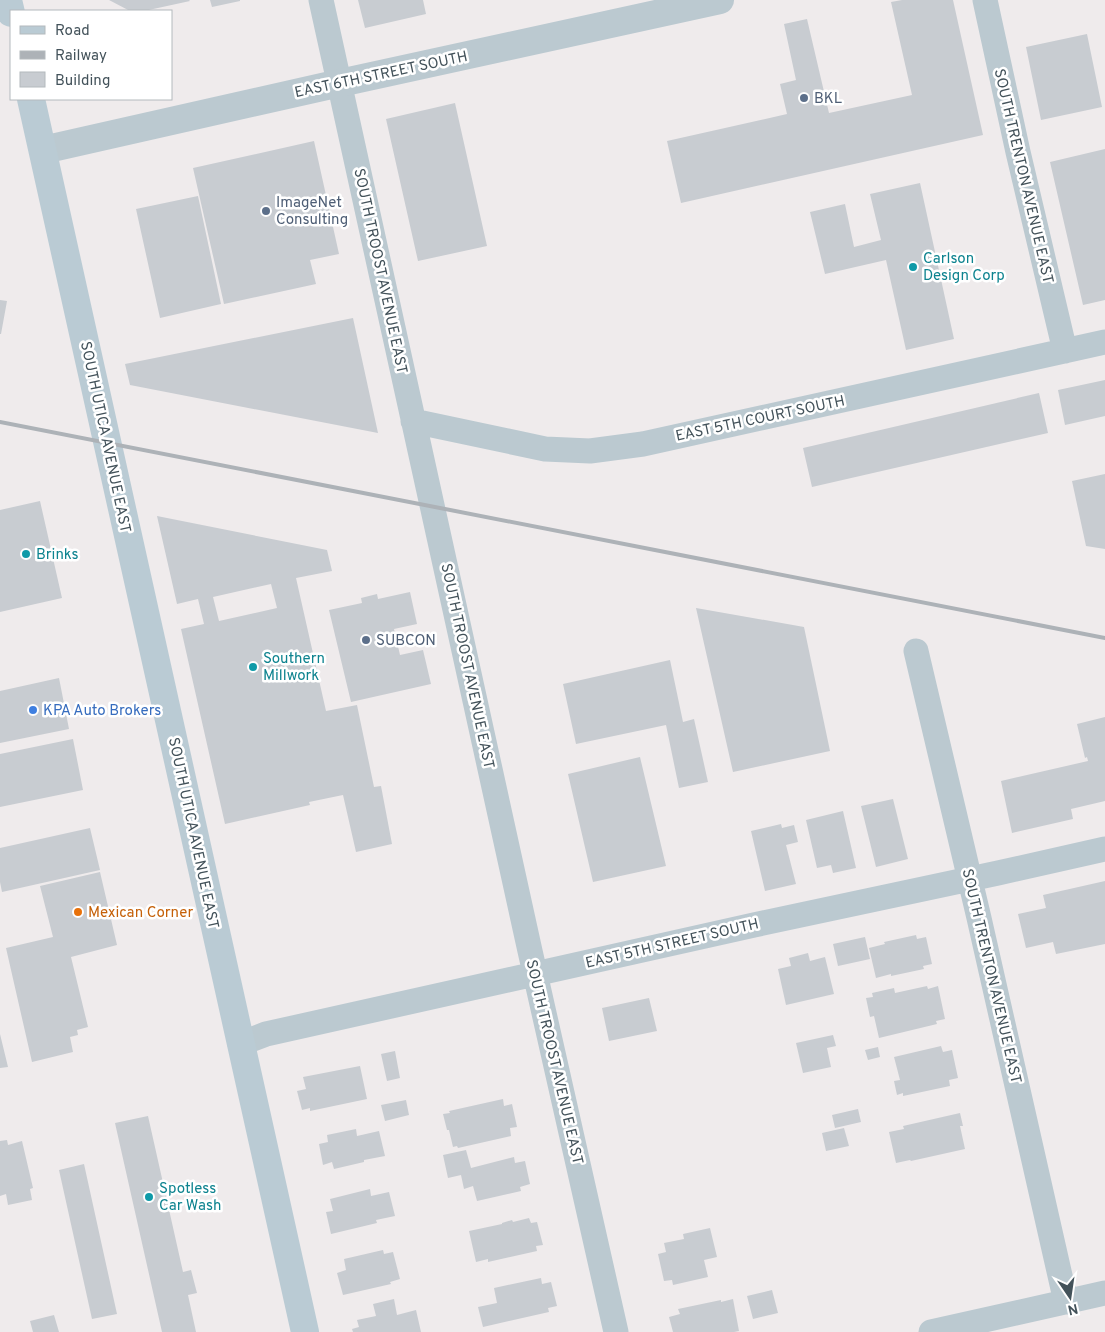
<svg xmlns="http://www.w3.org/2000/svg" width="1105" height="1332" font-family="Overpass,sans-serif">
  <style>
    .building { fill: #c8ccd1; fill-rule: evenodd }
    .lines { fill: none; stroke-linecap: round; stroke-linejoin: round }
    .minor { stroke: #bbc9d0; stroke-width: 25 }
    .tertiary { stroke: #bbc9d0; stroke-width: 28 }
    .secondary { stroke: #bacbd4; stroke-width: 28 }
    .rail { stroke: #adb2b7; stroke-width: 4 }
    .service-dot { fill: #5c6f8a; stroke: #fff; stroke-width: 2 }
    .culture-dot { fill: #0f9aa8; stroke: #fff; stroke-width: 2 }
    .shop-dot { fill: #3f7fe0; stroke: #fff; stroke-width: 2 }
    .food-dot { fill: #e8710a; stroke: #fff; stroke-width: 2 }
    .labels { text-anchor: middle; stroke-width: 5; stroke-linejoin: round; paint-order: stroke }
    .street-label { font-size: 15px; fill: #43525a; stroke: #fff }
    .service-label { font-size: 15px; fill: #4e5e75; stroke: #fff; text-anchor: start }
    .culture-label { font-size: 15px; fill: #0d838f; stroke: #fff; text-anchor: start }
    .shop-label { font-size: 15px; fill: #366cbe; stroke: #fff; text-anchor: start }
    .food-label { font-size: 15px; fill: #c56008; stroke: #fff; text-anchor: start }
  </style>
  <rect width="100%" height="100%" fill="#efebec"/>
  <path class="building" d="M 109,0 L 189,0 L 190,1 L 144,11 L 130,11 Z
    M 210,0 L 240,0 L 240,1 L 212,7 Z
    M 358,0 L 423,0 L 426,14 L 365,28 Z
    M 902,0 L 953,0 L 983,135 L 681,203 L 667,141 L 787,114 L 780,84 L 796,80 L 784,24 L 807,19 L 829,113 L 912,95 L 891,2 Z
    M 1087,34 L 1102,107 L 1041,120 L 1026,47 Z
    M 455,103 L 487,246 L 418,261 L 386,119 Z
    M 314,141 L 339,254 L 310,260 L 316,284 L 224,304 L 193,168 Z
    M 1105,149 L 1105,300 L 1083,305 L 1050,162 Z
    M 920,183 L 954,339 L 906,350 L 886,260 L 825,274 L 810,212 L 845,204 L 854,247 L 881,240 L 870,194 Z
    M 198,196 L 221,304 L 160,318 L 136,209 Z
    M 0,300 L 7,301 L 1,334 L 0,334 Z
    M 353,318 L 378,433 L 130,385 L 125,364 Z
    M 1105,380 L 1105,416 L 1065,425 L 1058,390 Z
    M 1039,393 L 1048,433 L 812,487 L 803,448 Z
    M 1105,474 L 1105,549 L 1086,546 L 1072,481 Z
    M 40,501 L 62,598 L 0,612 L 0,510 Z
    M 157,516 L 327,550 L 332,571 L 296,578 L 326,711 L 357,705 L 374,787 L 381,786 L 392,844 L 356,852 L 343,795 L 309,802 L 310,805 L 225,824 L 181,629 L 204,624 L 198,599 L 177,604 ZM 271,584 L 277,608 L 219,621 L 213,597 Z
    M 410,592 L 417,624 L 394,629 L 400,655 L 423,650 L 431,684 L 351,702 L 329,610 L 362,603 L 361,598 L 377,594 L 378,599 Z
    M 696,608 L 804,627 L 830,751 L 733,772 Z
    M 670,660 L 683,722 L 694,719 L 708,782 L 679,788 L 666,725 L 576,744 L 563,684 Z
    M 59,678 L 69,729 L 0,743 L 0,691 Z
    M 1105,717 L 1105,801 L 1071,809 L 1073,819 L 1012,833 L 1001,781 L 1088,761 L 1087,757 L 1085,758 L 1077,724 Z
    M 73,739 L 83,790 L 0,807 L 0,754 Z
    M 640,757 L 666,866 L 593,882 L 568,774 Z
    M 893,799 L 908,859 L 876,867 L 861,806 Z
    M 843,811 L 856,868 L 833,873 L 831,865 L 817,868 L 806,820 Z
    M 781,824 L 782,828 L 794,825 L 798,842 L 786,845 L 796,884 L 765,891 L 751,831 Z
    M 90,828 L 100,870 L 2,892 L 0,882 L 0,848 Z
    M 100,872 L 117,945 L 71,957 L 88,1027 L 77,1030 L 78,1035 L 70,1037 L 73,1052 L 32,1062 L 6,948 L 53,937 L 40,886 Z
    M 1105,881 L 1105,944 L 1056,954 L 1053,942 L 1026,948 L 1018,914 L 1046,908 L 1043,895 Z
    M 916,935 L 917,939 L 926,937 L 932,964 L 923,966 L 924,969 L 891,976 L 891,974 L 876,978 L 869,948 L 885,944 L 884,942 Z
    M 865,937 L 870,959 L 838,966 L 833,944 Z
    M 808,953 L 810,961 L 825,957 L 834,994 L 786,1005 L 778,969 L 791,966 L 789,958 Z
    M 927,986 L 928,989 L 938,986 L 945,1019 L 936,1021 L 937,1024 L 879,1038 L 874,1016 L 870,1017 L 866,998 L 873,997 L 872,993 L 894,988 L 895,993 Z
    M 649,998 L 657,1031 L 609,1041 L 602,1008 Z
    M 0,1034 L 8,1067 L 0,1068 Z
    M 833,1035 L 836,1046 L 827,1048 L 831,1067 L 803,1073 L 796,1043 Z
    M 941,1046 L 943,1052 L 952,1050 L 958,1078 L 949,1080 L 950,1086 L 903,1096 L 903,1093 L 897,1095 L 894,1081 L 900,1080 L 894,1057 Z
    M 878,1047 L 880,1057 L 868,1060 L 865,1050 Z
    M 395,1051 L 400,1078 L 387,1081 L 381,1054 Z
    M 360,1066 L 367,1099 L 310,1111 L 310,1108 L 302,1110 L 297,1091 L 306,1089 L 303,1077 Z
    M 503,1099 L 504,1106 L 512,1104 L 517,1127 L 510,1128 L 511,1136 L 458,1148 L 457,1146 L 453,1147 L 449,1130 L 447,1130 L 443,1114 L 450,1113 L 449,1111 Z
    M 406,1100 L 409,1115 L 385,1121 L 381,1105 Z
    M 858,1109 L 861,1122 L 835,1128 L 832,1115 Z
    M 960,1113 L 963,1126 L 960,1126 L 965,1149 L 911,1161 L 910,1160 L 896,1163 L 889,1132 L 904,1129 L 903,1126 Z
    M 148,1116 L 183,1272 L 191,1270 L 197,1293 L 188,1295 L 196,1332 L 162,1332 L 115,1123 Z
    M 844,1128 L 849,1146 L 826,1151 L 822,1133 Z
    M 356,1129 L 357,1136 L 379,1131 L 385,1156 L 364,1160 L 364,1162 L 334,1169 L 332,1162 L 323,1165 L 319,1144 L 328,1142 L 327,1135 Z
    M 7,1140 L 8,1145 L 22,1141 L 33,1188 L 30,1189 L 32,1200 L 8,1205 L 6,1194 L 0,1196 L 0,1141 Z
    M 466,1150 L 471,1168 L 514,1157 L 515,1163 L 525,1161 L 530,1184 L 520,1187 L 521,1191 L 477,1201 L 473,1186 L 464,1189 L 461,1175 L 448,1178 L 443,1155 Z
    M 84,1164 L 117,1314 L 92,1319 L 59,1170 Z
    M 370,1189 L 371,1196 L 389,1192 L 395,1216 L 376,1220 L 377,1223 L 331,1234 L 326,1212 L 333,1211 L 330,1199 Z
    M 529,1218 L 531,1223 L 537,1222 L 543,1245 L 536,1246 L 537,1251 L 488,1262 L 488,1259 L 476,1262 L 469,1231 L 502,1224 L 502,1223 L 512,1220 L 513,1222 Z
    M 710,1228 L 717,1257 L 704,1260 L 708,1277 L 673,1285 L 672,1280 L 664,1281 L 658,1254 L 666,1252 L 664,1243 L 684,1239 L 683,1234 Z
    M 383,1250 L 384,1254 L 393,1252 L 400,1279 L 390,1282 L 391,1284 L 343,1295 L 337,1273 L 346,1270 L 344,1259 Z
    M 541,1278 L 542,1284 L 551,1282 L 557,1306 L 548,1308 L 549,1312 L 483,1327 L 478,1307 L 497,1303 L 494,1288 Z
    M 772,1290 L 778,1313 L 753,1319 L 747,1296 Z
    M 394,1299 L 397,1315 L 416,1310 L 421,1332 L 353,1332 L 352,1329 L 359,1327 L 357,1320 L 376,1316 L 373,1304 Z
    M 733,1299 L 739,1331 L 734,1332 L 673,1332 L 669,1317 L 680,1314 L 678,1309 L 721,1300 L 721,1302 Z
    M 54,1315 L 59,1332 L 33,1332 L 30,1321 Z"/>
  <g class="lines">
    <path class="minor" d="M 321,0 L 530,951 L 616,1332
      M 985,0 L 1018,152 L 1065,351
      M 413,421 L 545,449 L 590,451 L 643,444 L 1105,342
      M 916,651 L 979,918 L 1066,1302
      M 240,1044 L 266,1034 L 754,925 L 998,873 L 1105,849
      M 931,1332 L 1105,1293"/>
    <path class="tertiary" d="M 43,150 L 340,83 L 720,0"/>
    <path class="secondary" d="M 8,0 L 11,13
      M 31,99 L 305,1332"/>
    <path class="rail" d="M 0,422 L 1105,638"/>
  </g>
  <g class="service-dot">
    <circle cx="804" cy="98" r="5"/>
    <circle cx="266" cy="211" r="5"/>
    <circle cx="366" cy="640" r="5"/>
  </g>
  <g class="culture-dot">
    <circle cx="913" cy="267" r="5"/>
    <circle cx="26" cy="554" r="5"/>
    <circle cx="253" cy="667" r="5"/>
    <circle cx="149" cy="1197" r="5"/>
  </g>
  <circle class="shop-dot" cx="33" cy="710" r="5"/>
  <circle class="food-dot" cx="78" cy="912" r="5"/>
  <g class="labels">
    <g class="street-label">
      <text transform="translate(381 74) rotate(-12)" y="5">EAST 6TH STREET SOUTH</text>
      <text transform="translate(1024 176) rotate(77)" y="5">SOUTH TRENTON AVENUE EAST</text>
      <text transform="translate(381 271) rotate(78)" y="5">SOUTH TROOST AVENUE EAST</text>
      <text transform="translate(760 418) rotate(-12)" y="5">EAST 5TH COURT SOUTH</text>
      <text transform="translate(106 437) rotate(78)" y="5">SOUTH UTICA AVENUE EAST</text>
      <text transform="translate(468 666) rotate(78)" y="5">SOUTH TROOST AVENUE EAST</text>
      <text transform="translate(194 833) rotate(78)" y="5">SOUTH UTICA AVENUE EAST</text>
      <text transform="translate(672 943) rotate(-13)" y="5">EAST 5TH STREET SOUTH</text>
      <text transform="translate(992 976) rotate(77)" y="5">SOUTH TRENTON AVENUE EAST</text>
      <text transform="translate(555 1062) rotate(77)" y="5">SOUTH TROOST AVENUE EAST</text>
    </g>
    <g class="service-label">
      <text x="814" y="103">BKL</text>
      <text x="276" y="207">ImageNet<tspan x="276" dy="17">Consulting</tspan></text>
      <text x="376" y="645">SUBCON</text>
    </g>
    <g class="culture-label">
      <text x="923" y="263">Carlson<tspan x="923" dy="17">Design Corp</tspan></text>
      <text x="36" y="559">Brinks</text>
      <text x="263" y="663">Southern<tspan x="263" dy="17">Millwork</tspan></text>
      <text x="159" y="1193">Spotless<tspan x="159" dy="17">Car Wash</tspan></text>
    </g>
    <g class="shop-label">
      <text x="43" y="715">KPA Auto Brokers</text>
    </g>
    <g class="food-label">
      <text x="88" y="917">Mexican Corner</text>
    </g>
  </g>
  <rect x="10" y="10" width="162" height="90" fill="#ffffff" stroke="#b4babd"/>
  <rect x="20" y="26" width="25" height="8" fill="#bacbd4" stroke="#b4babd"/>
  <text x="55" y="35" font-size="15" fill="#43525a">Road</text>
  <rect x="20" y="51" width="25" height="8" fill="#adb2b7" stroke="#b4babd"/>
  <text x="55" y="60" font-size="15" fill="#43525a">Railway</text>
  <rect x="20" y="72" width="25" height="15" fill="#c8ccd1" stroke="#b4babd"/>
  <text x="55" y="85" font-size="15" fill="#43525a">Building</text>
  <g transform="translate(1070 1297) rotate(167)" stroke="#ffffff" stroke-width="4" paint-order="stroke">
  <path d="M0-4L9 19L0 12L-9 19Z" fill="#43525a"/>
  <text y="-8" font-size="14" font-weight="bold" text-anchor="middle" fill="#43525a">N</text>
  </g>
</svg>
